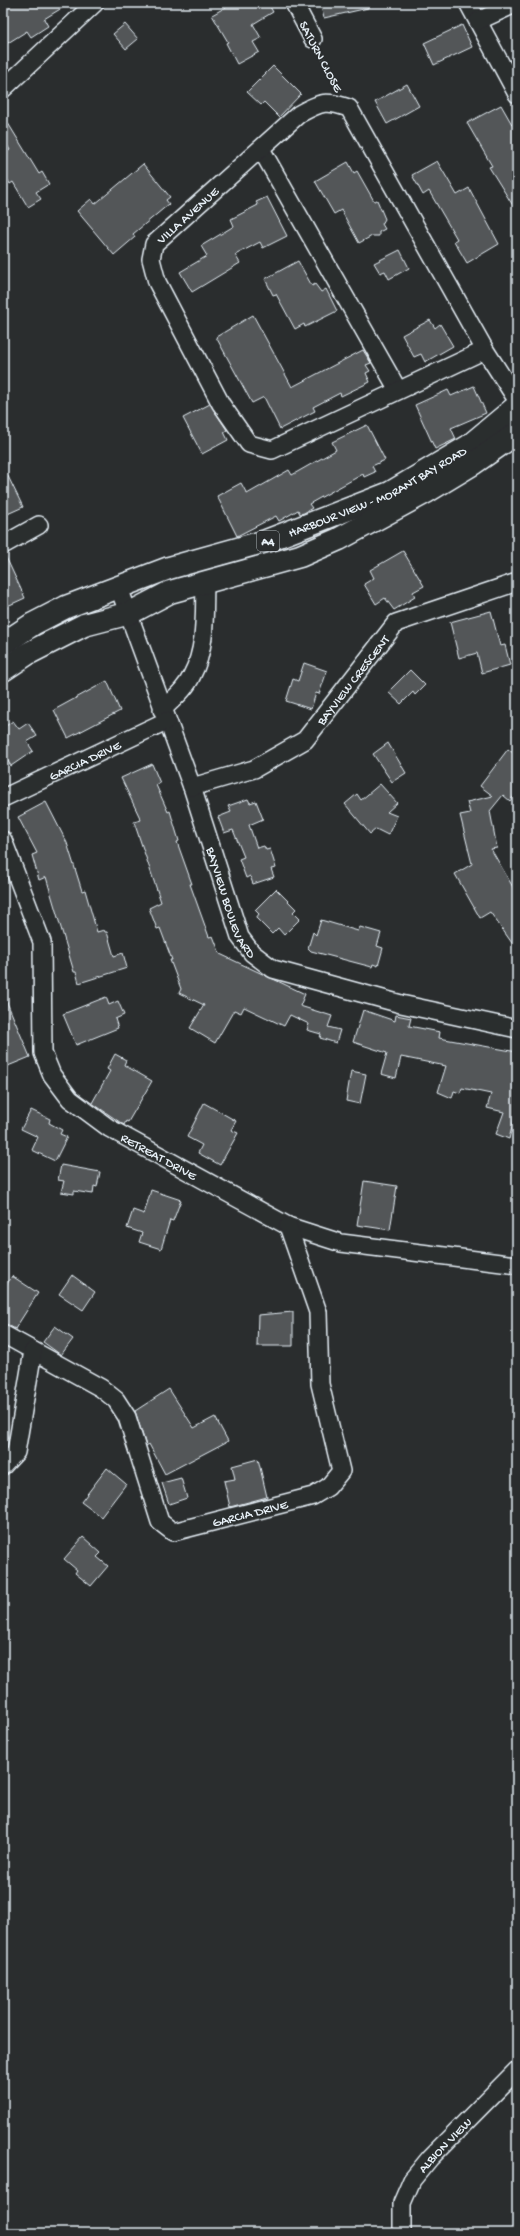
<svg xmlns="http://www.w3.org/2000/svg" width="520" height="2236" font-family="'Gochi Hand',sans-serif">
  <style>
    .building { fill: #535759; stroke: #e8f1f8 }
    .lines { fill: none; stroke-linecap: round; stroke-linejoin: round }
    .street-casing { stroke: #e8f1f8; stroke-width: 20 }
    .highway-casing { stroke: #e8f1f8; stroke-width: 25 }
    .path { stroke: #e8f1f8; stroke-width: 2.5; stroke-dasharray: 4 3; stroke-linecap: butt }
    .street { stroke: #2a2d2e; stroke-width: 17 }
    .highway { stroke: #2a2d2e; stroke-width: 22 }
    .labels { text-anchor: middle; stroke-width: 4; stroke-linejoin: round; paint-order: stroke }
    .shield { fill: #2a2d2e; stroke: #afb6bb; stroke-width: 1 }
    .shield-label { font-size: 12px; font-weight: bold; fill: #e8f1f8 }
    .street-label { font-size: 13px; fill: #e8f1f8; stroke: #2a2d2e }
  </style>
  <rect width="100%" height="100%" fill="#2a2d2e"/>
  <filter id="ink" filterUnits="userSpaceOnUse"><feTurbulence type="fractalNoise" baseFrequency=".025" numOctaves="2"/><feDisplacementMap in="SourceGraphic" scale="8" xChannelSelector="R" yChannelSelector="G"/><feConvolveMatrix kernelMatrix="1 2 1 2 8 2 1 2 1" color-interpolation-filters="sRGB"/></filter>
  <g filter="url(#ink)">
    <path class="building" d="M 13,3 L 70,3 L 44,19 L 48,26 L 31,37 L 27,31 L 3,46 L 3,10 Z
      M 233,3 L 268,3 L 273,12 L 253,24 L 261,38 L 253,42 L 259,52 L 237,64 L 226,43 L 228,42 L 212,15 Z
      M 320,3 L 368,3 L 368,8 L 324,18 Z
      M 125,24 L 138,39 L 126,49 L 113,34 Z
      M 462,25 L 472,47 L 434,65 L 424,43 Z
      M 273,66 L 301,94 L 279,117 L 264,102 L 261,105 L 247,92 Z
      M 407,84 L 419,106 L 387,124 L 375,102 Z
      M 501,105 L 517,133 L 517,212 L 489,167 L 492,166 L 467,123 Z
      M 3,115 L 39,174 L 42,172 L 49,184 L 36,192 L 41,199 L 28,207 L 13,182 L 10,184 L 3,172 L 3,154 L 10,150 L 3,138 Z
      M 437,161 L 457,195 L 469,188 L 499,244 L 467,263 L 454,241 L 457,239 L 429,191 L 423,195 L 412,175 Z
      M 348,162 L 354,173 L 357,171 L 374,201 L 377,200 L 385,219 L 382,224 L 385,229 L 379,232 L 379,236 L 372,236 L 359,243 L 341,210 L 334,214 L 315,181 Z
      M 143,164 L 170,197 L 166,200 L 169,204 L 133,234 L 135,237 L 114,255 L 77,211 L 91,199 L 95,204 Z
      M 267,197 L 287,236 L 263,248 L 260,242 L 235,255 L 240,263 L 192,292 L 180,272 L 207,256 L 201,246 L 234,226 L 231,219 L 258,205 L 256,202 Z
      M 400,250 L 409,268 L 389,279 L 385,271 L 380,273 L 374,263 Z
      M 298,261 L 312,286 L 315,284 L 321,292 L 326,289 L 337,311 L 305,327 L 304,324 L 295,329 L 276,294 L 273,295 L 265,279 Z
      M 253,315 L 292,387 L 363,350 L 371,363 L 366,365 L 370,371 L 366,373 L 370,382 L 341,396 L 340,393 L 313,407 L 315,411 L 280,429 L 264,397 L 252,403 L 216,337 Z
      M 430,320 L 435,328 L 440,324 L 453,346 L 425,362 L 421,354 L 414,357 L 402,335 Z
      M 474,386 L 486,413 L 451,428 L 456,439 L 435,449 L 415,405 L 448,390 L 451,396 Z
      M 210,404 L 227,430 L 224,432 L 228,440 L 202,454 L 183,418 Z
      M 367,425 L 385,460 L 372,466 L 375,472 L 364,477 L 363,474 L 309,504 L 312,508 L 304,513 L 300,514 L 298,510 L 279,521 L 276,516 L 237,536 L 217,496 L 241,483 L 247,494 L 289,470 L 292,475 L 336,450 L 332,442 Z
      M 3,466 L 23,507 L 3,516 Z
      M 403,551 L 424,586 L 413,592 L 415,597 L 394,610 L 385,598 L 376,604 L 364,584 L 374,578 L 370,570 Z
      M 3,555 L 5,555 L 25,598 L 3,608 Z
      M 491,611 L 500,646 L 505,645 L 510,665 L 482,673 L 477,653 L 459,658 L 450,622 Z
      M 304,663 L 327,671 L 319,694 L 316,693 L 311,709 L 286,701 L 293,679 L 298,681 Z
      M 410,670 L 425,685 L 415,695 L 413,692 L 401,704 L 388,692 Z
      M 107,681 L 120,711 L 68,738 L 54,710 Z
      M 13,721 L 19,729 L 28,723 L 37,736 L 27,742 L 33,751 L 11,766 L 3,753 L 3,728 Z
      M 388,743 L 406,773 L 392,782 L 373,754 Z
      M 508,749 L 517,756 L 517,792 L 510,801 L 503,795 L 490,811 L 497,848 L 491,849 L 517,894 L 517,950 L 490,912 L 480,918 L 455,874 L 472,864 L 460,815 L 470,813 L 467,802 L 493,796 L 480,786 Z
      M 152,764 L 160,783 L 156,785 L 168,812 L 170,811 L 179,841 L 177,842 L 192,884 L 190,884 L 209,937 L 213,936 L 220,954 L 305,994 L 300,1006 L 332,1016 L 328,1027 L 340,1030 L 336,1043 L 320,1038 L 321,1034 L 307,1030 L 309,1024 L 290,1015 L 284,1026 L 244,1007 L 241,1013 L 234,1010 L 215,1043 L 190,1028 L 204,1005 L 179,993 L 181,989 L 170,960 L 172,960 L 160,928 L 157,929 L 149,908 L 161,902 L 134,822 L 141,820 L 121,778 Z
      M 380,784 L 397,803 L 387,812 L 397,816 L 388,835 L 376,829 L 370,834 L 345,804 L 357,794 L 361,800 Z
      M 248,799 L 250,803 L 256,801 L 263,819 L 249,825 L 257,848 L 264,846 L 266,850 L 270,849 L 276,868 L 271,869 L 274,877 L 253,884 L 250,876 L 246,878 L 239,859 L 244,857 L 233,830 L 224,833 L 218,817 L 231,812 L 228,806 Z
      M 46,802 L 67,843 L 82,891 L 85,890 L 97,932 L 104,930 L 105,932 L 107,932 L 114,956 L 123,953 L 127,968 L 79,983 L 76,972 L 74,972 L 46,877 L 39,880 L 32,855 L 37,853 L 18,817 Z
      M 276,889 L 296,909 L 293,912 L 300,919 L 284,935 L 278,928 L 272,934 L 256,918 L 259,914 L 255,910 Z
      M 321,920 L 358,931 L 360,927 L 381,933 L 377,946 L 383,948 L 378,966 L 373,964 L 372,967 L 311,951 L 308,948 L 313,932 L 316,935 Z
      M 3,993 L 30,1057 L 3,1068 Z
      M 106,997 L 109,1005 L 118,1001 L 124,1015 L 115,1019 L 118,1028 L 76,1045 L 63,1014 Z
      M 363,1010 L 395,1021 L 396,1015 L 411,1018 L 409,1026 L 440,1032 L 439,1038 L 517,1052 L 517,1116 L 515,1115 L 509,1139 L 496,1134 L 504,1112 L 487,1108 L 491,1094 L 462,1088 L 460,1093 L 454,1091 L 452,1098 L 438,1092 L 446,1066 L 401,1057 L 396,1078 L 381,1074 L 387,1053 L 353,1042 Z
      M 115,1054 L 126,1060 L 124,1065 L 152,1081 L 128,1122 L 126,1121 L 124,1125 L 92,1103 L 110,1071 L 107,1069 Z
      M 351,1071 L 366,1074 L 360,1104 L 346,1101 Z
      M 204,1103 L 236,1121 L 231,1130 L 238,1133 L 220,1165 L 198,1153 L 202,1145 L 187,1137 Z
      M 31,1110 L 50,1119 L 49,1123 L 62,1130 L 60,1134 L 67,1137 L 55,1161 L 32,1150 L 38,1137 L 21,1129 Z
      M 61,1165 L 100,1172 L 97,1187 L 94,1186 L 93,1194 L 74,1191 L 74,1194 L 61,1192 L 64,1181 L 58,1180 Z
      M 364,1181 L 397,1186 L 390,1230 L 357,1225 Z
      M 151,1190 L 181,1200 L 173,1221 L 170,1220 L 161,1249 L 139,1242 L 142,1233 L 127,1228 L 133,1210 L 144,1214 Z
      M 72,1275 L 95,1292 L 83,1310 L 59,1294 Z
      M 12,1276 L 38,1293 L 15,1329 L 3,1322 L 3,1290 Z
      M 293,1312 L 293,1346 L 257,1346 L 258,1315 Z
      M 55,1326 L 73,1339 L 61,1355 L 43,1342 Z
      M 169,1389 L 194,1428 L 215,1417 L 228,1441 L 165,1474 L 149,1444 L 146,1446 L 135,1411 Z
      M 258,1459 L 267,1497 L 230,1507 L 224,1481 L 235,1479 L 232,1466 Z
      M 107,1468 L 126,1484 L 101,1517 L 81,1502 Z
      M 181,1478 L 187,1498 L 169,1504 L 162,1483 Z
      M 83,1537 L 101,1553 L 97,1557 L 108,1566 L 91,1586 L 75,1573 L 77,1570 L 64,1559 Z"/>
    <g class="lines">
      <defs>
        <g id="street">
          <path d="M 294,3 L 313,39"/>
          <path d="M 468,3 L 517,94"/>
          <path d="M 478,21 L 517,3"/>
          <path d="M 3,89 L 95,3"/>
          <path d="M 261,149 L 398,390"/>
          <path id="s1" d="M 485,350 L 272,450 L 249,444 L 221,404 L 157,282 L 151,259 L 154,244 L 299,114 C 322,102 325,100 349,108 L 485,350 L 517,400"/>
          <path d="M 3,545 L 39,525"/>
          <path id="s2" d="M 119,588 L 192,787 L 240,937 L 252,953 L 273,969 L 401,1004 L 517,1029"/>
          <path d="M 162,710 C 173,699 186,689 192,675 C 207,647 204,612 205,582"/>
          <path id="s3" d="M 192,787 L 254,769 L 305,740 L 396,623 L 517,582"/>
          <path id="s4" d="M 3,798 L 166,721"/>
          <path id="s5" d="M 3,840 L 42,942 L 43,1053 L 52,1075 L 70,1099 L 109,1128 L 288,1226 L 341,1243 L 517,1265"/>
          <path id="s6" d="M 3,1334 L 101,1388 L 116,1400 L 127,1417 L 160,1522 L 173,1532 L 313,1496 L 328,1487 L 341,1471 L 320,1384 L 318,1312 L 288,1226"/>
          <path d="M 3,1466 L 16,1452 L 33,1351"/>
          <path id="s7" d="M 402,2233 L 402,2203 L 412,2180 L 430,2158 L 517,2070"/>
        </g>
        <g id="highway">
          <path id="s8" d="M 3,644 L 33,624 L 66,607 L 169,568 L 266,541 L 390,493 L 469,446 L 517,406"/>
          <path d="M 3,670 L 27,654 L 84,625 L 130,613 L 170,592 L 300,556 L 339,539 L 426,492 L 474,463 L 517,433"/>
        </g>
      </defs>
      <use href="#street" class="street-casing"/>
      <use href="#highway" class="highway-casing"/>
      <path class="path" d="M 320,52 L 339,88"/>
      <use href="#street" class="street"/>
      <use href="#highway" class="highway"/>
    </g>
  </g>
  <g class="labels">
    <rect class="shield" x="257" y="531" width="22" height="20" rx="3"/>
    <g class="shield-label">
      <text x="268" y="545">A4</text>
    </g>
    <g class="street-label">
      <text transform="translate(322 56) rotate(62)" y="5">SATURN CLOSE</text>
      <text dy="5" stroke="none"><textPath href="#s1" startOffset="529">VILLA AVENUE</textPath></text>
      <text dy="5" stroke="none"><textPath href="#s8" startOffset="406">HARBOUR VIEW - MORANT BAY ROAD</textPath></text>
      <text dy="5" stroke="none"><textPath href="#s3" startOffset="200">BAYVIEW CRESCENT</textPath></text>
      <text dy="5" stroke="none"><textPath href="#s4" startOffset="90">GARCIA DRIVE</textPath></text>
      <text dy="5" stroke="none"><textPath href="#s2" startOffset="334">BAYVIEW BOULEVARD</textPath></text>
      <text dy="5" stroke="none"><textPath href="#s5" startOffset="380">RETREAT DRIVE</textPath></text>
      <text dy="5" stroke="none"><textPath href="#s6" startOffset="357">GARCIA DRIVE</textPath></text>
      <text dy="5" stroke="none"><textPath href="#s7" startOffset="103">ALBION VIEW</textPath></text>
    </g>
  </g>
  <rect width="520" height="2236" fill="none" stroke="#2a2d2e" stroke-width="16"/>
  <rect x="8" y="8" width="504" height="2220" fill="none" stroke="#e8f1f8" stroke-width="1.5" filter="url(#ink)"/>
</svg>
